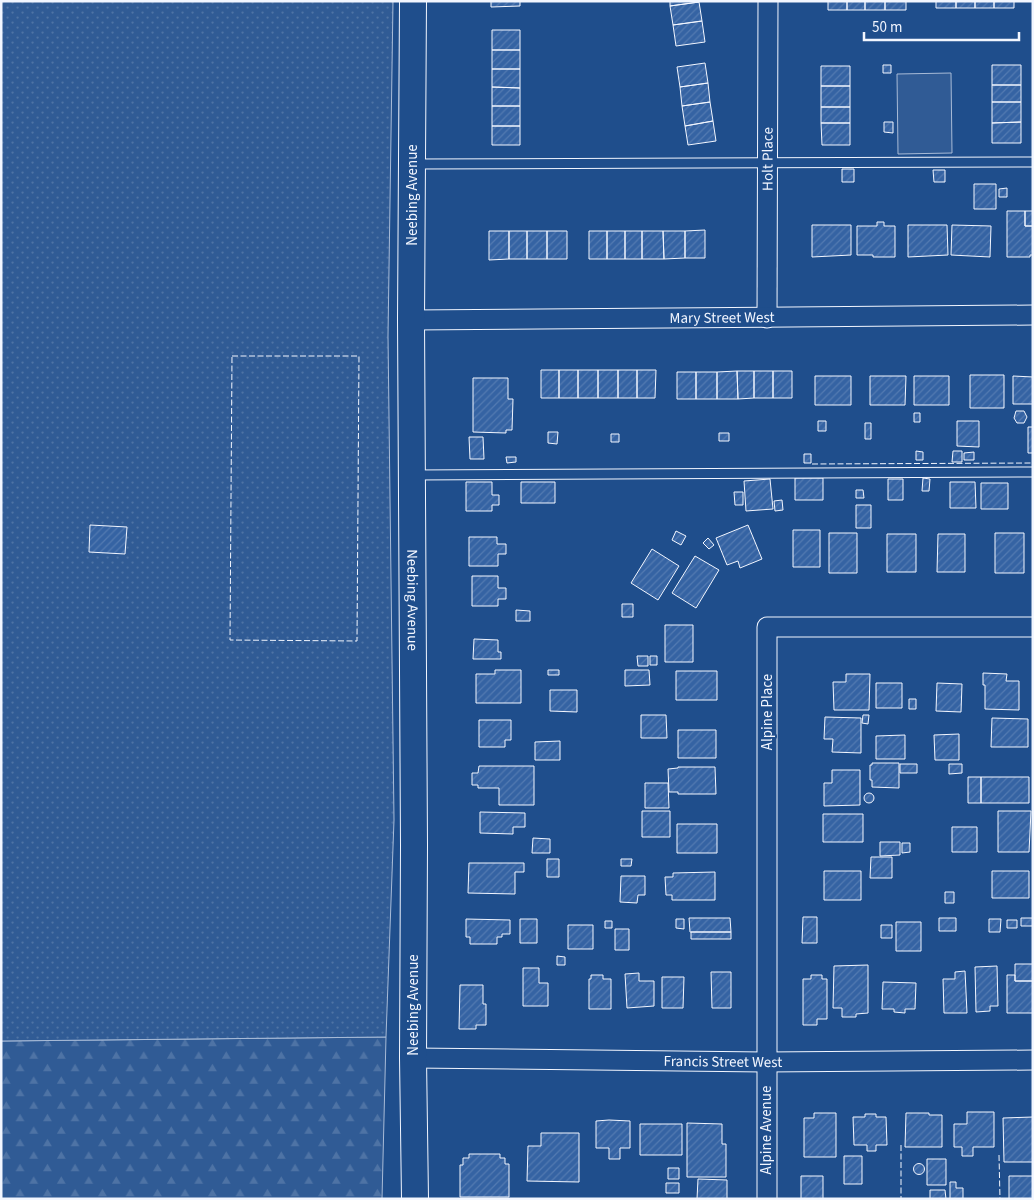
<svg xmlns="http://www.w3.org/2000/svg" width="1034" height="1200" font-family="'Source Sans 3',sans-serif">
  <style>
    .built { fill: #305b95; stroke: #a8bbd7 }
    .forest { fill: url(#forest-firs); stroke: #a8bbd7 }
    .park { fill: url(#park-dots); stroke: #a8bbd7 }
    .building { fill: url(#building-hatch); stroke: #f2f6ff }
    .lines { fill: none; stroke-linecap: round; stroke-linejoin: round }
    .service-casing { stroke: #f2f6ff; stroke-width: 11 }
    .minor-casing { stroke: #f2f6ff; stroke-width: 21 }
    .secondary-casing { stroke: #f2f6ff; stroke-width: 28 }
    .service { stroke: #1f4e8c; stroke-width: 9 }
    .minor { stroke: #1f4e8c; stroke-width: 19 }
    .secondary { stroke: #1f4e8c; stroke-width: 26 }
    .fence { stroke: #f2f6ff; stroke-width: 1; stroke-dasharray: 6 2.5; stroke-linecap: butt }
    .labels { text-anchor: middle; stroke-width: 4; stroke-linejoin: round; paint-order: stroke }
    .street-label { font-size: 15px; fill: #f2f6ff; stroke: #1f4e8c }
  </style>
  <defs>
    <pattern id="forest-firs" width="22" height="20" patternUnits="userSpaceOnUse" patternTransform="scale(1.25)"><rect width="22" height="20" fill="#305b95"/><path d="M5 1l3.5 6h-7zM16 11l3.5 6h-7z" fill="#4e73a5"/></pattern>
    <pattern id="park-dots" width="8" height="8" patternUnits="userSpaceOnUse" patternTransform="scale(1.25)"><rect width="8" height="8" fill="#305b95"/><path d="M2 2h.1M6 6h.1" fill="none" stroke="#4e73a5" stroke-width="1.8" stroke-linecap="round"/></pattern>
    <pattern id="building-hatch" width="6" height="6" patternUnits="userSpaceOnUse" patternTransform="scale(1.25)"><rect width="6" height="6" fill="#3563a3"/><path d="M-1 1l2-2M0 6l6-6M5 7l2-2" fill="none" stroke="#537ab1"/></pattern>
  </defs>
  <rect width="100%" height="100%" fill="#1f4e8c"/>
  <path class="built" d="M 951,73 L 952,153 L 898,154 L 897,74 Z"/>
  <path class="forest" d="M 386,1037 L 382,1199 L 1,1199 L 1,1041 Z"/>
  <path class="park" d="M 1,1 L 393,1 L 388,336 L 394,820 L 386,1037 L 1,1041 Z"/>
  <path class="building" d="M 491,1 L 520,1 L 520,6 L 491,7 Z
    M 670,1 L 699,1 L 699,2 L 670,6 Z
    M 828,1 L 847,1 L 847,10 L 828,10 Z
    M 847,1 L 865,1 L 865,10 L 847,10 Z
    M 865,1 L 885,1 L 885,10 L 865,10 Z
    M 885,1 L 906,1 L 906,10 L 885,10 Z
    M 936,1 L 956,1 L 956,8 L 936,8 Z
    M 956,1 L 975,1 L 975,8 L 956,8 Z
    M 975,1 L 994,1 L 994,8 L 975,8 Z
    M 994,1 L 1014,1 L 1014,8 L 994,8 Z
    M 699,2 L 702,21 L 673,25 L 670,6 Z
    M 702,21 L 705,42 L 676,46 L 673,25 Z
    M 492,30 L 520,30 L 520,50 L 492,50 Z
    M 492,50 L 520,50 L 520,69 L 492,69 Z
    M 705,63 L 708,83 L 680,87 L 677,67 Z
    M 883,65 L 891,65 L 891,73 L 883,73 Z
    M 992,65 L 1021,65 L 1021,85 L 992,85 Z
    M 821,66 L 850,66 L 850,86 L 821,86 Z
    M 492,69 L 520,69 L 520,88 L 492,87 Z
    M 708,83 L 710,102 L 682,106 L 680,87 Z
    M 992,85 L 1021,85 L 1021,102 L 992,102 Z
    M 821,86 L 850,86 L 850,107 L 821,107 Z
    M 492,87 L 520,88 L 520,106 L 492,106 Z
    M 710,102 L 713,121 L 685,126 L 682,106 Z
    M 992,102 L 1021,102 L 1021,122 L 992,123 Z
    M 492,106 L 520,106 L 520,126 L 492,126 Z
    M 821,107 L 850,107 L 850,123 L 821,123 Z
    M 713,121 L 716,141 L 688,145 L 685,126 Z
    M 884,122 L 893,122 L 893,133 L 884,132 Z
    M 1021,122 L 1021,143 L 992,143 L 992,123 Z
    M 821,123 L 850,123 L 850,145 L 822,145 Z
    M 492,126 L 520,126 L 520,145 L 492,145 Z
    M 842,169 L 854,169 L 854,182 L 842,182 Z
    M 933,170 L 945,170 L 945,182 L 934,182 Z
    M 974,184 L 996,184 L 996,209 L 974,209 Z
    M 1007,188 L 1007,197 L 999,197 L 999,189 Z
    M 1007,211 L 1025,211 L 1025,226 L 1033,226 L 1033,255 L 1030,255 L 1030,257 L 1007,257 Z
    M 1025,211 L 1033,211 L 1033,226 L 1025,226 Z
    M 877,222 L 884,222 L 884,226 L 895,226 L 895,257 L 873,257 L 873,255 L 857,255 L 857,226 L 877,226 Z
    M 812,225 L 851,225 L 851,255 L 812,257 Z
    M 908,225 L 947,225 L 948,255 L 908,257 Z
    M 952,225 L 991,226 L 990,257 L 951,255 Z
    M 705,230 L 705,258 L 685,258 L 685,231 Z
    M 489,231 L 509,231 L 509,259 L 489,260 Z
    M 509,231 L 527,231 L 527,259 L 509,259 Z
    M 527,231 L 547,231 L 547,259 L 527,259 Z
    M 547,231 L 567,231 L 567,259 L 547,259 Z
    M 589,231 L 607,231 L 607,259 L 589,259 Z
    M 607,231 L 625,231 L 625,259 L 607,259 Z
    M 625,231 L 642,231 L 642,259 L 625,259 Z
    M 642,231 L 663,231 L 664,259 L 642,259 Z
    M 663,231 L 685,231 L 685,258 L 664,259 Z
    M 541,370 L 559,370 L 559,398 L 541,398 Z
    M 559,370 L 578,370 L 578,398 L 559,398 Z
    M 578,370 L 598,370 L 598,398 L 578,398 Z
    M 598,370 L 618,370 L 618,398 L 598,398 Z
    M 618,370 L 637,370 L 637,398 L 618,398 Z
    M 637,370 L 656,370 L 655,398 L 637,398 Z
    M 737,371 L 738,399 L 717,399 L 717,372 Z
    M 737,371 L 754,371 L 754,398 L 738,399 Z
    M 754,371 L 773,371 L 773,398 L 754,398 Z
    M 773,371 L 792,371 L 792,398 L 773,398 Z
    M 677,372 L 696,372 L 696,399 L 677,399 Z
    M 696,372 L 717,372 L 717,399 L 696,399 Z
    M 970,375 L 1004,375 L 1004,408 L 970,408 Z
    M 815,376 L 851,376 L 851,405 L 815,405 Z
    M 870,376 L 906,376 L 905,405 L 870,405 Z
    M 914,376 L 949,376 L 949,405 L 914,405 Z
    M 1013,376 L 1033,377 L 1033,404 L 1013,404 Z
    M 473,378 L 508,378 L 508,399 L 513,399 L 512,430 L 506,430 L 506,433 L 473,432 Z
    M 1016,411 L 1024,411 L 1027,417 L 1024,423 L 1017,423 L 1014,418 Z
    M 914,413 L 920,413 L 920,422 L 914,422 Z
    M 818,421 L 826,421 L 826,431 L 818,431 Z
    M 957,421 L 979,421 L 979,447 L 957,446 Z
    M 865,423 L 871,423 L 871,439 L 865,439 Z
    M 1028,427 L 1033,427 L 1033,453 L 1028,453 Z
    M 548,432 L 558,432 L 557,444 L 548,443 Z
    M 719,433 L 729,433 L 729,441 L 719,441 Z
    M 611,434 L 619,434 L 619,442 L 611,442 Z
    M 469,437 L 483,437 L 484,459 L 470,459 Z
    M 916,451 L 923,452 L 923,460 L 916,460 Z
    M 953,451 L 962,451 L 962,462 L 952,462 Z
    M 974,452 L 974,460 L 964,460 L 964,453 Z
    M 804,454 L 811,454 L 811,463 L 804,463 Z
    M 506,457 L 516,457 L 516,462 L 507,463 Z
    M 795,478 L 823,478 L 823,500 L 795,500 Z
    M 923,478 L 930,479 L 929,491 L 922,491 Z
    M 770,479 L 773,509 L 746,511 L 744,481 Z
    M 888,479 L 903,479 L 903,500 L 888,500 Z
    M 466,482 L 492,482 L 492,495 L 499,495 L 499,505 L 492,505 L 492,511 L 466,511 Z
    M 521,482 L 555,482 L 555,503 L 521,503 Z
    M 950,482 L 975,482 L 976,508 L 950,508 Z
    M 981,483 L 1008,483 L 1008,509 L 981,509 Z
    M 856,490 L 863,490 L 864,498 L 856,498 Z
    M 734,492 L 743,492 L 743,505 L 735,505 Z
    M 782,500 L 783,510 L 775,511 L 774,501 Z
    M 856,505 L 871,505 L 871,528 L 856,528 Z
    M 90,525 L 127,527 L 125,554 L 89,552 Z
    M 748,525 L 762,559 L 740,568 L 738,561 L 727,565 L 716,538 Z
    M 793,530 L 820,530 L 820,567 L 793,567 Z
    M 676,531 L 686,536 L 681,545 L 672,540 Z
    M 829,533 L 857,533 L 857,573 L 829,573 Z
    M 995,533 L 1024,533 L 1024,573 L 995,573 Z
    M 887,534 L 916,534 L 916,572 L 887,572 Z
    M 938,534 L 965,534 L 965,572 L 937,572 Z
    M 469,537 L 497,537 L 497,544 L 506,544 L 506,554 L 498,554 L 498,566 L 469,566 Z
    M 708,538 L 714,545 L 709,549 L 703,543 Z
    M 652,549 L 679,566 L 658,600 L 631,583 Z
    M 695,556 L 719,570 L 696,608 L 672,593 Z
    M 472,576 L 498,576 L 498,588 L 506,588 L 506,599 L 498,599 L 498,606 L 472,606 Z
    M 622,604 L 633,604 L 633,617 L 622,617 Z
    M 516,610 L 530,611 L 530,621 L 516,621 Z
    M 665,625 L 693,625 L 693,662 L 665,662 Z
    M 474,639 L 498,640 L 498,652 L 501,652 L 501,659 L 473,659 Z
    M 637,656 L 648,656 L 648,666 L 638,666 Z
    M 650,656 L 657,656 L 657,665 L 650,665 Z
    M 495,670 L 521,670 L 521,703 L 476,703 L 476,674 L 495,674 Z
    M 548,670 L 559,670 L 559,675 L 548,675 Z
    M 625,670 L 649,670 L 650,685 L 625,686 Z
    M 676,671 L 717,671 L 717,700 L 676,700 Z
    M 983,673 L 1007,674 L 1006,681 L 1019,681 L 1019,710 L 985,709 L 985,685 L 983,685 Z
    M 846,674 L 870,674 L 869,710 L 834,710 L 833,682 L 846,682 Z
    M 876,683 L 902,683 L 902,708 L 876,708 Z
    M 937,683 L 962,684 L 961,712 L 936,711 Z
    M 550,690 L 577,690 L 577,712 L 550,711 Z
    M 909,699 L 916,699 L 916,709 L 909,709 Z
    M 641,715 L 666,715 L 667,738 L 641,738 Z
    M 863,715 L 869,715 L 868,724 L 862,723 Z
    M 825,717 L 861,718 L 861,753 L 832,752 L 833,739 L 824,739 Z
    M 992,718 L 1028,719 L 1028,747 L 991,747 Z
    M 479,720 L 511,720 L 511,740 L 505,740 L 505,747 L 479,747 Z
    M 678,730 L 716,730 L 716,758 L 678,758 Z
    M 959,734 L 959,760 L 935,760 L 934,735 Z
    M 905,735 L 905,759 L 876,759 L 876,736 Z
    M 560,741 L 560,760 L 535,760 L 535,742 Z
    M 872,763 L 899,763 L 899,788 L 872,787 L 872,780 L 870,780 L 870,765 L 872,765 Z
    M 900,764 L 917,764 L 917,773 L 900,773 Z
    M 949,764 L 962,764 L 962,773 L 949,774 Z
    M 479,766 L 534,766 L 534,805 L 499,805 L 499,788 L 478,788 L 478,785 L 472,785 L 472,773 L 478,773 Z
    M 678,767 L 715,767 L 716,794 L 678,794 L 678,792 L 669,792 L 668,769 L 678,768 Z
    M 832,770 L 860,770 L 860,805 L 824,806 L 824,783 L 832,783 Z
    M 968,777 L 981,777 L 981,803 L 968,803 Z
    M 981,777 L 1029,777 L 1029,803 L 981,803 Z
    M 645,783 L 668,783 L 669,808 L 645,808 Z
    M864 798a5 5 0 1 1 10 0a5 5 0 1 1-10 0Z
    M 642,811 L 670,811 L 670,837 L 642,837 Z
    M 998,811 L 1031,811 L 1029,852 L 998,852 Z
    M 480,812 L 525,813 L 525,827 L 513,827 L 513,834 L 480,833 Z
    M 823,814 L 863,814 L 863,842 L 823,842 Z
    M 677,824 L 717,824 L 717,853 L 677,853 Z
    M 952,827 L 977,827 L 977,852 L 952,852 Z
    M 533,838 L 550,839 L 550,853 L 532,853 Z
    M 880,842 L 900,842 L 900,855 L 880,856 Z
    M 902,843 L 910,843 L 910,852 L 902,853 Z
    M 871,857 L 892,857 L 892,878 L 870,878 Z
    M 547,859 L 559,859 L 559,877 L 547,877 Z
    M 621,859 L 632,859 L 631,866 L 621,866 Z
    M 469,863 L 524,863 L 524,872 L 515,872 L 515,894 L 468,893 Z
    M 824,871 L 861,871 L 861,900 L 824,900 Z
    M 992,871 L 1029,871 L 1029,898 L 992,898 Z
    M 715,872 L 715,900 L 672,900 L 672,895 L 666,895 L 665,877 L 673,877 L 673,873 Z
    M 621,876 L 645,876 L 645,895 L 638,895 L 637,903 L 620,902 Z
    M 945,892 L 954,892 L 954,903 L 945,903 Z
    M 803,917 L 817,917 L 817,943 L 802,943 Z
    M 689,918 L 730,918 L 731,932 L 690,932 Z
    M 939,918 L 956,918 L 956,931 L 939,931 Z
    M 1021,918 L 1033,918 L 1033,926 L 1021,926 Z
    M 466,919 L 510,920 L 510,934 L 502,934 L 502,937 L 497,937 L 497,944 L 470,944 L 470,937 L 466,937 Z
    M 520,919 L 537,919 L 537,943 L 520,943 Z
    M 676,919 L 684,919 L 684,929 L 676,928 Z
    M 989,919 L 1001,919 L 1000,932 L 989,932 Z
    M 1007,920 L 1017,920 L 1017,928 L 1007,928 Z
    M 605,921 L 612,921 L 612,928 L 605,928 Z
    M 896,922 L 921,922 L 921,951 L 896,951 Z
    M 568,925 L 593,925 L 593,949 L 568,949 Z
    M 881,925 L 892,925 L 892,938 L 881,938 Z
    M 615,929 L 629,929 L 629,950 L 615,950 Z
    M 691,932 L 731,932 L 731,939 L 691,939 Z
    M 557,956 L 565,957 L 565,965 L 557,965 Z
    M 1015,964 L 1033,964 L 1033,981 L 1015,981 Z
    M 868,965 L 868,1013 L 856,1014 L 856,1017 L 842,1017 L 842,1008 L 833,1008 L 834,966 Z
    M 997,966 L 998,1006 L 990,1006 L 990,1011 L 976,1012 L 975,967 Z
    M 523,968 L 539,968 L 539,983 L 548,983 L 548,1006 L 523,1006 Z
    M 965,971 L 967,1013 L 944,1013 L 943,979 L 955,979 L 955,972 Z
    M 711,972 L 731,972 L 731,1008 L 712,1008 Z
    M 639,973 L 639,981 L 654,981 L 654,1006 L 627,1008 L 625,974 Z
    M 591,975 L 603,975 L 603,979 L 611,979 L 611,1009 L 589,1009 L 589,979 L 591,979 Z
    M 811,975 L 822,975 L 822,979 L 827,979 L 827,1019 L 817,1019 L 817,1025 L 803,1025 L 803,979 L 811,979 Z
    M 1007,975 L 1015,975 L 1015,981 L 1033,981 L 1033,1013 L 1007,1013 Z
    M 662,977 L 684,977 L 683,1008 L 662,1008 Z
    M 883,982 L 916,983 L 915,1009 L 905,1009 L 905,1013 L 894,1012 L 894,1009 L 882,1009 Z
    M 460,985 L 483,985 L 483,1004 L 486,1004 L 486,1025 L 476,1025 L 476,1029 L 459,1029 Z
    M 967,1112 L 994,1112 L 994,1147 L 973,1147 L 973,1156 L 962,1156 L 962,1147 L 954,1147 L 954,1124 L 967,1124 Z
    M 814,1113 L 836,1113 L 836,1157 L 804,1157 L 804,1118 L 814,1118 Z
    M 906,1113 L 929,1113 L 929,1115 L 942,1115 L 942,1147 L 905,1147 Z
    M 865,1114 L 876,1114 L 876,1117 L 886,1117 L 887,1145 L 876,1145 L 876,1151 L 867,1151 L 867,1145 L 854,1145 L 853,1117 L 865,1117 Z
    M 1033,1117 L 1033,1162 L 1004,1162 L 1003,1118 Z
    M 609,1120 L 630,1121 L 630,1148 L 620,1148 L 620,1159 L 609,1159 L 609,1148 L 596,1148 L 596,1121 Z
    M 687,1123 L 722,1124 L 722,1144 L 726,1144 L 726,1177 L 687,1177 Z
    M 640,1124 L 682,1124 L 682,1155 L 640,1155 Z
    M 541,1133 L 579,1133 L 579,1182 L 527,1181 L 528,1146 L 541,1146 Z
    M 469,1154 L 500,1154 L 500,1158 L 505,1158 L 505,1164 L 509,1164 L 509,1197 L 460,1197 L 460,1165 L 463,1165 L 463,1158 L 469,1158 Z
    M 844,1156 L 862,1156 L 862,1184 L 844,1184 Z
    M 927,1159 L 946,1159 L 946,1185 L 927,1185 Z
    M913.5 1169a5.5 5.5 0 1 1 11 0a5.5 5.5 0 1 1-11 0Z
    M 668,1168 L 679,1168 L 679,1179 L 668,1179 Z
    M 801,1176 L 823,1176 L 823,1199 L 801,1199 Z
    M 1009,1176 L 1033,1176 L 1033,1199 L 1009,1199 Z
    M 698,1179 L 727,1180 L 727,1199 L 697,1199 Z
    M 950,1182 L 956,1182 L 956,1188 L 963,1188 L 963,1199 L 950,1199 Z
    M 666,1183 L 679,1183 L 679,1193 L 666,1193 Z
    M 930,1190 L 945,1190 L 946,1199 L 930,1199 Z"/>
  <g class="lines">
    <defs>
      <path id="service" d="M 413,164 L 1033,162
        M 413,475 L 1033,472"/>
      <g id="minor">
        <path id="s1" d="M 767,318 L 768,1"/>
        <path id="s2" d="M 411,320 L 1033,315"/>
        <path id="s3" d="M 413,1058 L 766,1062 L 1033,1060"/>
        <path d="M 767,1199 L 767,627 L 1033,627"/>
      </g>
      <g id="secondary">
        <path id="s4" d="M 413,1 L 411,320 L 414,845 L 413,1058 L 415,1199"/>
      </g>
    </defs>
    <use href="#service" class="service-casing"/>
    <use href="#minor" class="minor-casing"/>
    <use href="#secondary" class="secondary-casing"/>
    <use href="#service" class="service"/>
    <use href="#minor" class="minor"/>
    <use href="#secondary" class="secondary"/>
    <path class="fence" d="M 232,356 L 359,356 L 357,641 L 230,640 Z
      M 812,464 L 1033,463
      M 901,1145 L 901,1199
      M 999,1155 L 1000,1199"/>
  </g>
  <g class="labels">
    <g class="street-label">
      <text dy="5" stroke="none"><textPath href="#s1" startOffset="159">Holt Place</textPath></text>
      <text transform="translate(412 195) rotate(-90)" y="5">Neebing Avenue</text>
      <text dy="5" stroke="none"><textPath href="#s2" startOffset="311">Mary Street West</textPath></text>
      <text dy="5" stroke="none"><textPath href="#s4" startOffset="599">Neebing Avenue</textPath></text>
      <text transform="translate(767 712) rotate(-90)" y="5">Alpine Place</text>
      <text transform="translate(413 1005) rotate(-90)" y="5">Neebing Avenue</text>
      <text dy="5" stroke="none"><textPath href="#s3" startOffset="310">Francis Street West</textPath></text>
      <text transform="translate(766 1130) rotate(-90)" y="5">Alpine Avenue</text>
    </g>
  </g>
  <rect width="1034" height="1200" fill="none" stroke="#f2f6ff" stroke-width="5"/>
  <path d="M864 32v8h155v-8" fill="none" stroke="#f2f6ff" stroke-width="2.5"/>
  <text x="872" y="32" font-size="15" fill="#f2f6ff" stroke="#1f4e8c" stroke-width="4" paint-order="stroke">50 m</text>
</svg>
